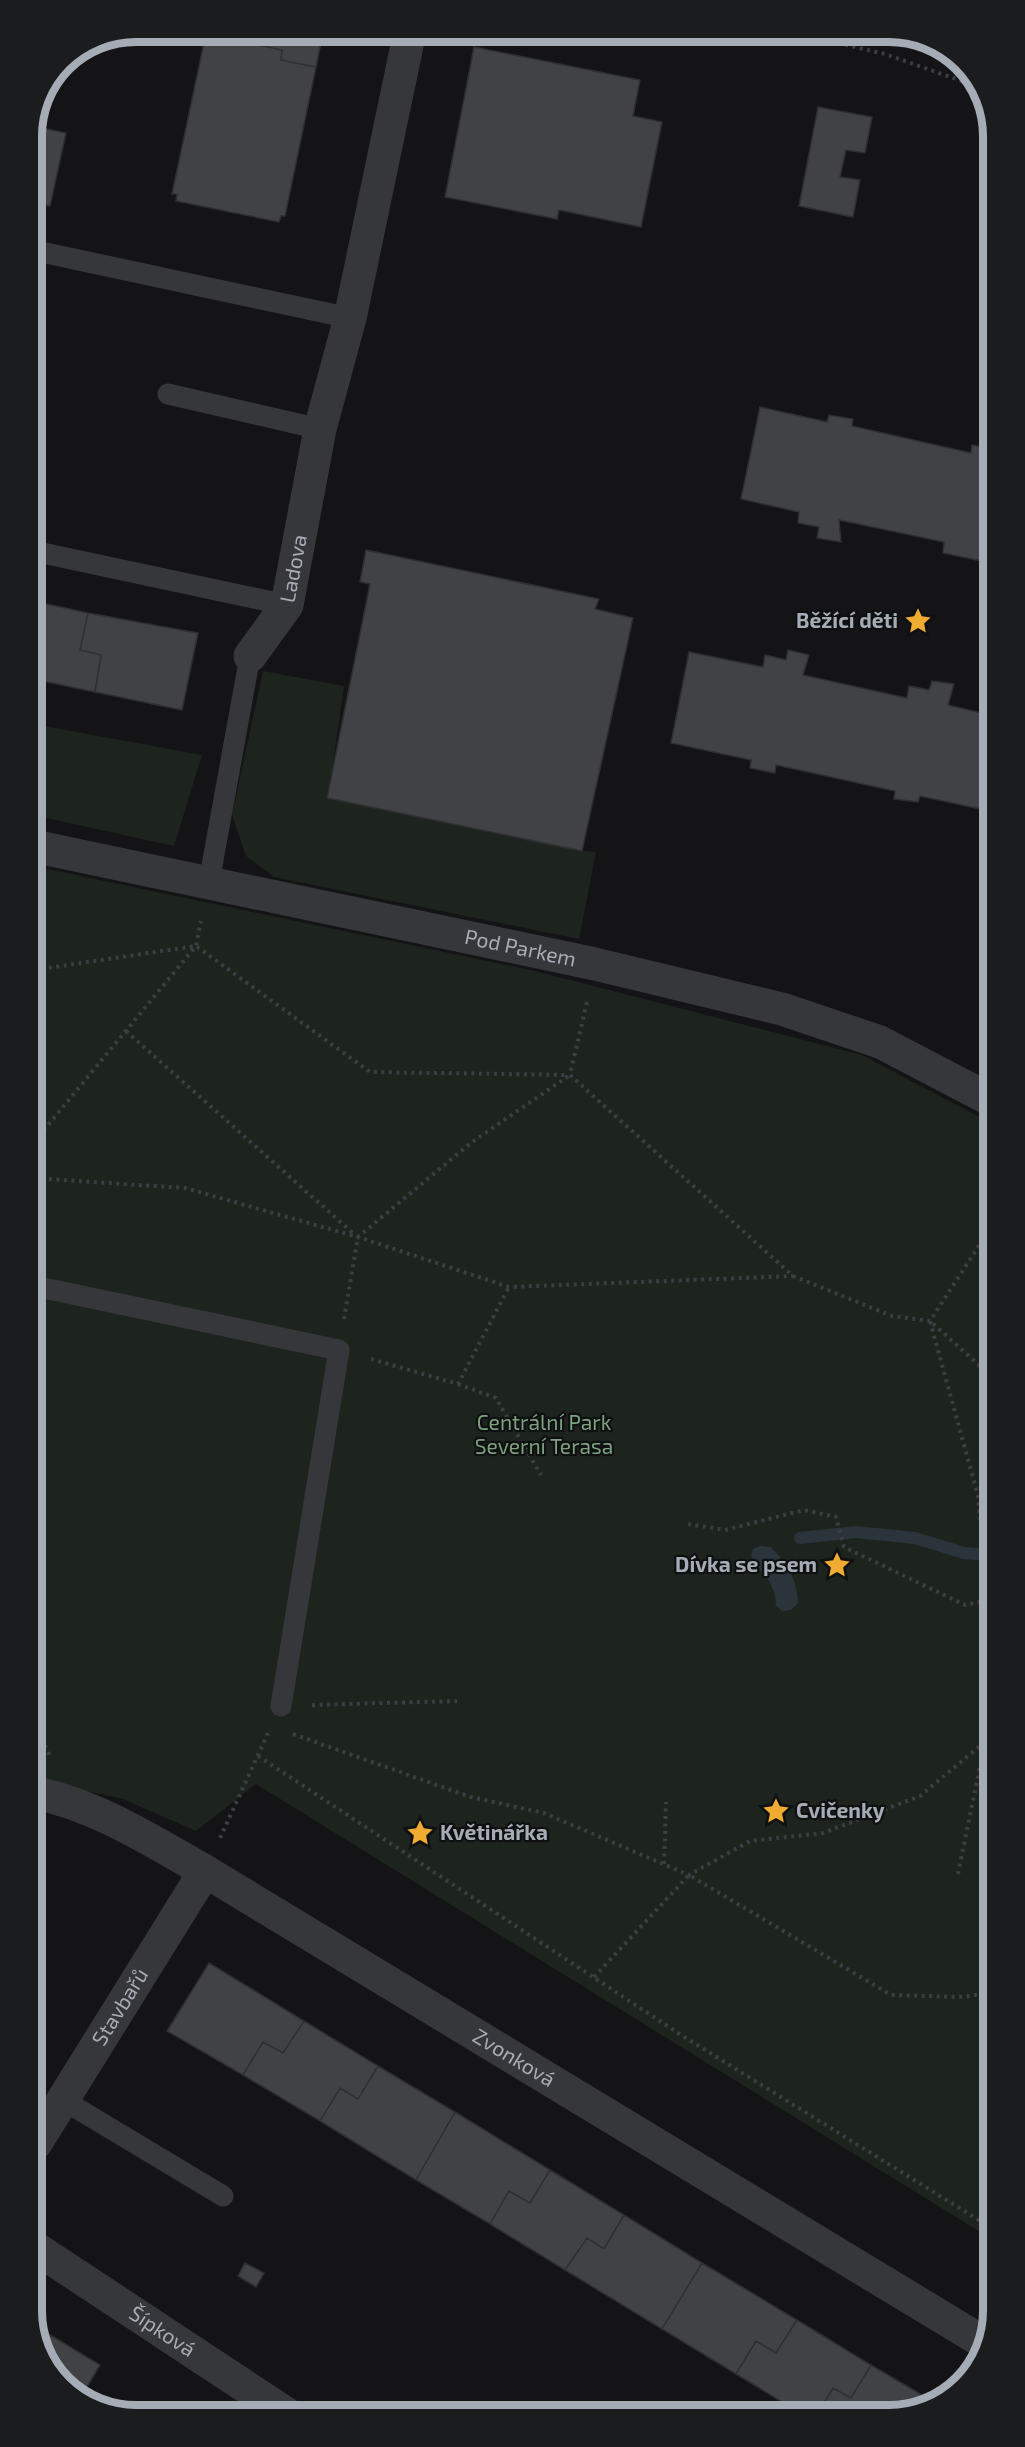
<svg xmlns="http://www.w3.org/2000/svg" width="1025" height="2447" font-family="'Exo 2',sans-serif">
  <style>
    .green { fill: #1d241d }
    .water { fill: #2b343a }
    .lines { fill: none; stroke-linecap: round; stroke-linejoin: round }
    .stream { stroke: #2b343a; stroke-width: 12 }
    .building { fill: #404246; stroke: #2e2f32; stroke-width: 1.5 }
    .path { stroke: #3c3e42; stroke-width: 4; stroke-dasharray: 3 4.5; stroke-linecap: butt }
    .lane { stroke: #36373b; stroke-width: 21 }
    .street { stroke: #36373b; stroke-width: 33 }
    .labels { text-anchor: middle; stroke-width: 4.5; stroke-linejoin: round; paint-order: stroke }
    .street-label { font-size: 21px; fill: #a6acb6; stroke: #0f1011 }
    .poi-label { font-size: 21px; font-weight: bold; fill: #a6acb6; stroke: #0f1011; text-anchor: end }
    .park-label { font-size: 21px; fill: #7da17f; stroke: #0f1011 }
    .rim { fill: none; stroke: #a6acb6; stroke-width: 8 }
  </style>
  <rect width="100%" height="100%" fill="#141416"/>
  <path class="green" d="M 263,671 L 344,686 L 328,798 L 582,851 L 596,852 L 579,939 L 274,877 L 246,856 L 232,815 Z
    M 33,724 L 202,755 L 174,846 L 33,815 Z
    M 33,866 L 535,971 L 862,1055 L 991,1123 L 993,2240 L 256,1784 L 196,1831 L 123,1799 L 36,1780 Z"/>
  <path class="water" d="M 760,1546 L 771,1547 C 787,1564 797,1578 798,1603 L 791,1610 L 782,1611 L 776,1605 C 775,1579 761,1576 751,1556 L 753,1549 Z"/>
  <g class="lines">
    <path class="stream" d="M 800,1538 L 856,1532 L 915,1538 L 964,1553 L 992,1555"/>
  </g>
  <path class="building" d="M 322,37 L 316,67 L 281,60 L 282,50 L 226,38 Z
    M 205,38 L 226,38 L 282,50 L 281,60 L 316,67 L 285,216 L 281,216 L 279,222 L 176,201 L 177,194 L 172,194 Z
    M 474,47 L 640,80 L 633,116 L 662,122 L 641,227 L 559,210 L 557,219 L 445,197 Z
    M 818,107 L 872,117 L 865,153 L 846,150 L 840,177 L 860,180 L 853,217 L 799,206 Z
    M 33,126 L 66,133 L 50,206 L 32,202 Z
    M 760,407 L 827,422 L 829,415 L 853,419 L 852,426 L 971,453 L 972,445 L 989,448 L 989,551 L 985,550 L 982,561 L 943,553 L 944,542 L 839,520 L 841,542 L 817,538 L 819,527 L 798,523 L 799,512 L 741,499 Z
    M 366,550 L 599,599 L 595,609 L 633,618 L 582,851 L 327,798 L 370,584 L 360,582 Z
    M 33,601 L 88,613 L 80,650 L 101,655 L 95,692 L 33,679 Z
    M 88,613 L 198,633 L 182,710 L 95,692 L 101,655 L 80,650 Z
    M 788,650 L 809,655 L 803,675 L 907,698 L 909,686 L 929,690 L 932,681 L 954,684 L 948,705 L 990,715 L 990,811 L 920,796 L 918,802 L 894,799 L 895,791 L 776,765 L 775,773 L 750,768 L 751,760 L 671,743 L 689,652 L 763,667 L 765,655 L 786,660 Z
    M 209,1963 L 304,2021 L 283,2053 L 263,2042 L 243,2075 L 167,2031 Z
    M 304,2021 L 378,2066 L 358,2099 L 340,2088 L 320,2121 L 243,2075 L 263,2042 L 283,2053 Z
    M 378,2066 L 455,2112 L 416,2180 L 320,2121 L 340,2088 L 358,2099 Z
    M 455,2112 L 550,2170 L 530,2203 L 509,2191 L 490,2224 L 416,2180 Z
    M 550,2170 L 624,2215 L 604,2249 L 587,2238 L 565,2270 L 490,2224 L 509,2191 L 530,2203 Z
    M 624,2215 L 702,2263 L 662,2329 L 565,2270 L 587,2238 L 604,2249 Z
    M 245,2263 L 264,2273 L 256,2287 L 238,2276 Z
    M 702,2263 L 797,2320 L 776,2353 L 756,2341 L 736,2374 L 662,2329 Z
    M 797,2320 L 871,2365 L 851,2398 L 833,2388 L 819,2411 L 797,2411 L 736,2374 L 756,2341 L 776,2353 Z
    M 37,2327 L 100,2365 L 81,2397 L 72,2394 L 37,2344 Z
    M 871,2365 L 934,2402 L 922,2410 L 819,2411 L 833,2388 L 851,2398 Z"/>
  <g class="lines">
    <path class="path" d="M 794,33 L 885,54 L 976,86
      M 34,970 L 196,946 L 370,1072 L 569,1075
      M 587,1002 L 570,1075 L 793,1276 L 892,1316 L 930,1321 L 991,1227
      M 126,1031 L 355,1235
      M 34,1142 L 196,946 L 201,921
      M 34,1178 L 185,1188 L 358,1237 L 509,1287 L 793,1276
      M 344,1319 L 358,1237 L 472,1142 L 570,1075
      M 371,1359 L 458,1384 L 509,1287
      M 991,1376 L 930,1321 L 978,1496 L 988,1600 L 992,1608
      M 458,1384 L 496,1398 L 541,1475
      M 688,1524 L 725,1530 L 804,1510 L 836,1517 L 844,1547 L 965,1605 L 988,1600
      M 312,1705 L 457,1701
      M 35,1725 L 50,1756
      M 293,1734 L 471,1797 L 544,1813 L 689,1875 L 750,1841 L 823,1833 L 920,1796 L 992,1736
      M 258,1756 L 678,2033 L 993,2229
      M 220,1838 L 268,1733
      M 664,1864 L 666,1802
      M 958,1874 L 985,1742
      M 594,1977 L 689,1875 L 891,1995 L 964,1997 L 993,1992"/>
    <path class="lane" d="M 32,250 L 350,318
      M 168,394 L 320,429
      M 33,551 L 287,605
      M 209,882 L 250,656
      M 34,1286 L 339,1350 L 281,1706
      M 63,2100 L 223,2196"/>
    <g class="street">
      <path id="s1" d="M 250,656 L 287,605 L 320,429 L 350,318 L 409,36"/>
      <path id="s2" d="M 33,846 L 595,964 L 782,1009 L 880,1042 L 991,1100"/>
      <path id="s3" d="M 36,1793 C 98,1806 150,1840 205,1871 L 983,2342"/>
      <path id="s4" d="M 36,2143 L 205,1871"/>
      <path id="s5" d="M 37,2249 L 287,2414"/>
    </g>
  </g>
  <defs>
    <symbol id="sight-bare" viewBox="-9 -9 18 18"><path d="M0-6L1.8-2.2L6-1.7L2.9 1.2L3.7 5.4L0 3.3L-3.7 5.4L-2.9 1.2L-6-1.7L-1.8-2.2Z" fill="#f0ab33" stroke="#0f1011" stroke-width="2.5" paint-order="stroke"/></symbol>
  </defs>
  <g fill-rule="evenodd">
    <use href="#sight-bare" x="899" y="602" width="38" height="38"/>
    <use href="#sight-bare" x="818" y="1546" width="38" height="38"/>
    <use href="#sight-bare" x="757" y="1792" width="38" height="38"/>
    <use href="#sight-bare" x="401" y="1814" width="38" height="38"/>
  </g>
  <g class="labels">
    <g class="street-label">
      <text dy="7" stroke="none"><textPath href="#s1" startOffset="100">Ladova</textPath></text>
      <text dy="7" stroke="none"><textPath href="#s2" startOffset="498">Pod Parkem</textPath></text>
      <text dy="7" stroke="none"><textPath href="#s4" startOffset="160">Stavbařů</textPath></text>
      <text dy="7" stroke="none"><textPath href="#s3" startOffset="548">Zvonková</textPath></text>
      <text dy="7" stroke="none"><textPath href="#s5" startOffset="150">Šípková</textPath></text>
    </g>
    <g class="poi-label">
      <text x="898" y="628">Běžící děti</text>
      <text x="817" y="1572">Dívka se psem</text>
      <text x="796" y="1818" text-anchor="start">Cvičenky</text>
      <text x="440" y="1840" text-anchor="start">Květinářka</text>
    </g>
    <g class="park-label">
      <text x="544" y="1430">Centrální Park<tspan x="544" dy="24">Severní Terasa</tspan></text>
    </g>
  </g>
  <path d="M0 0H1025V2447H0ZM136 42H889A94 94 0 0 1 983 136V2311A94 94 0 0 1 889 2405H136A94 94 0 0 1 42 2311V136A94 94 0 0 1 136 42Z" fill="#1b1c1e" fill-rule="evenodd"/>
  <path class="rim" d="M136 42H889A94 94 0 0 1 983 136V2311A94 94 0 0 1 889 2405H136A94 94 0 0 1 42 2311V136A94 94 0 0 1 136 42Z"/>
</svg>
